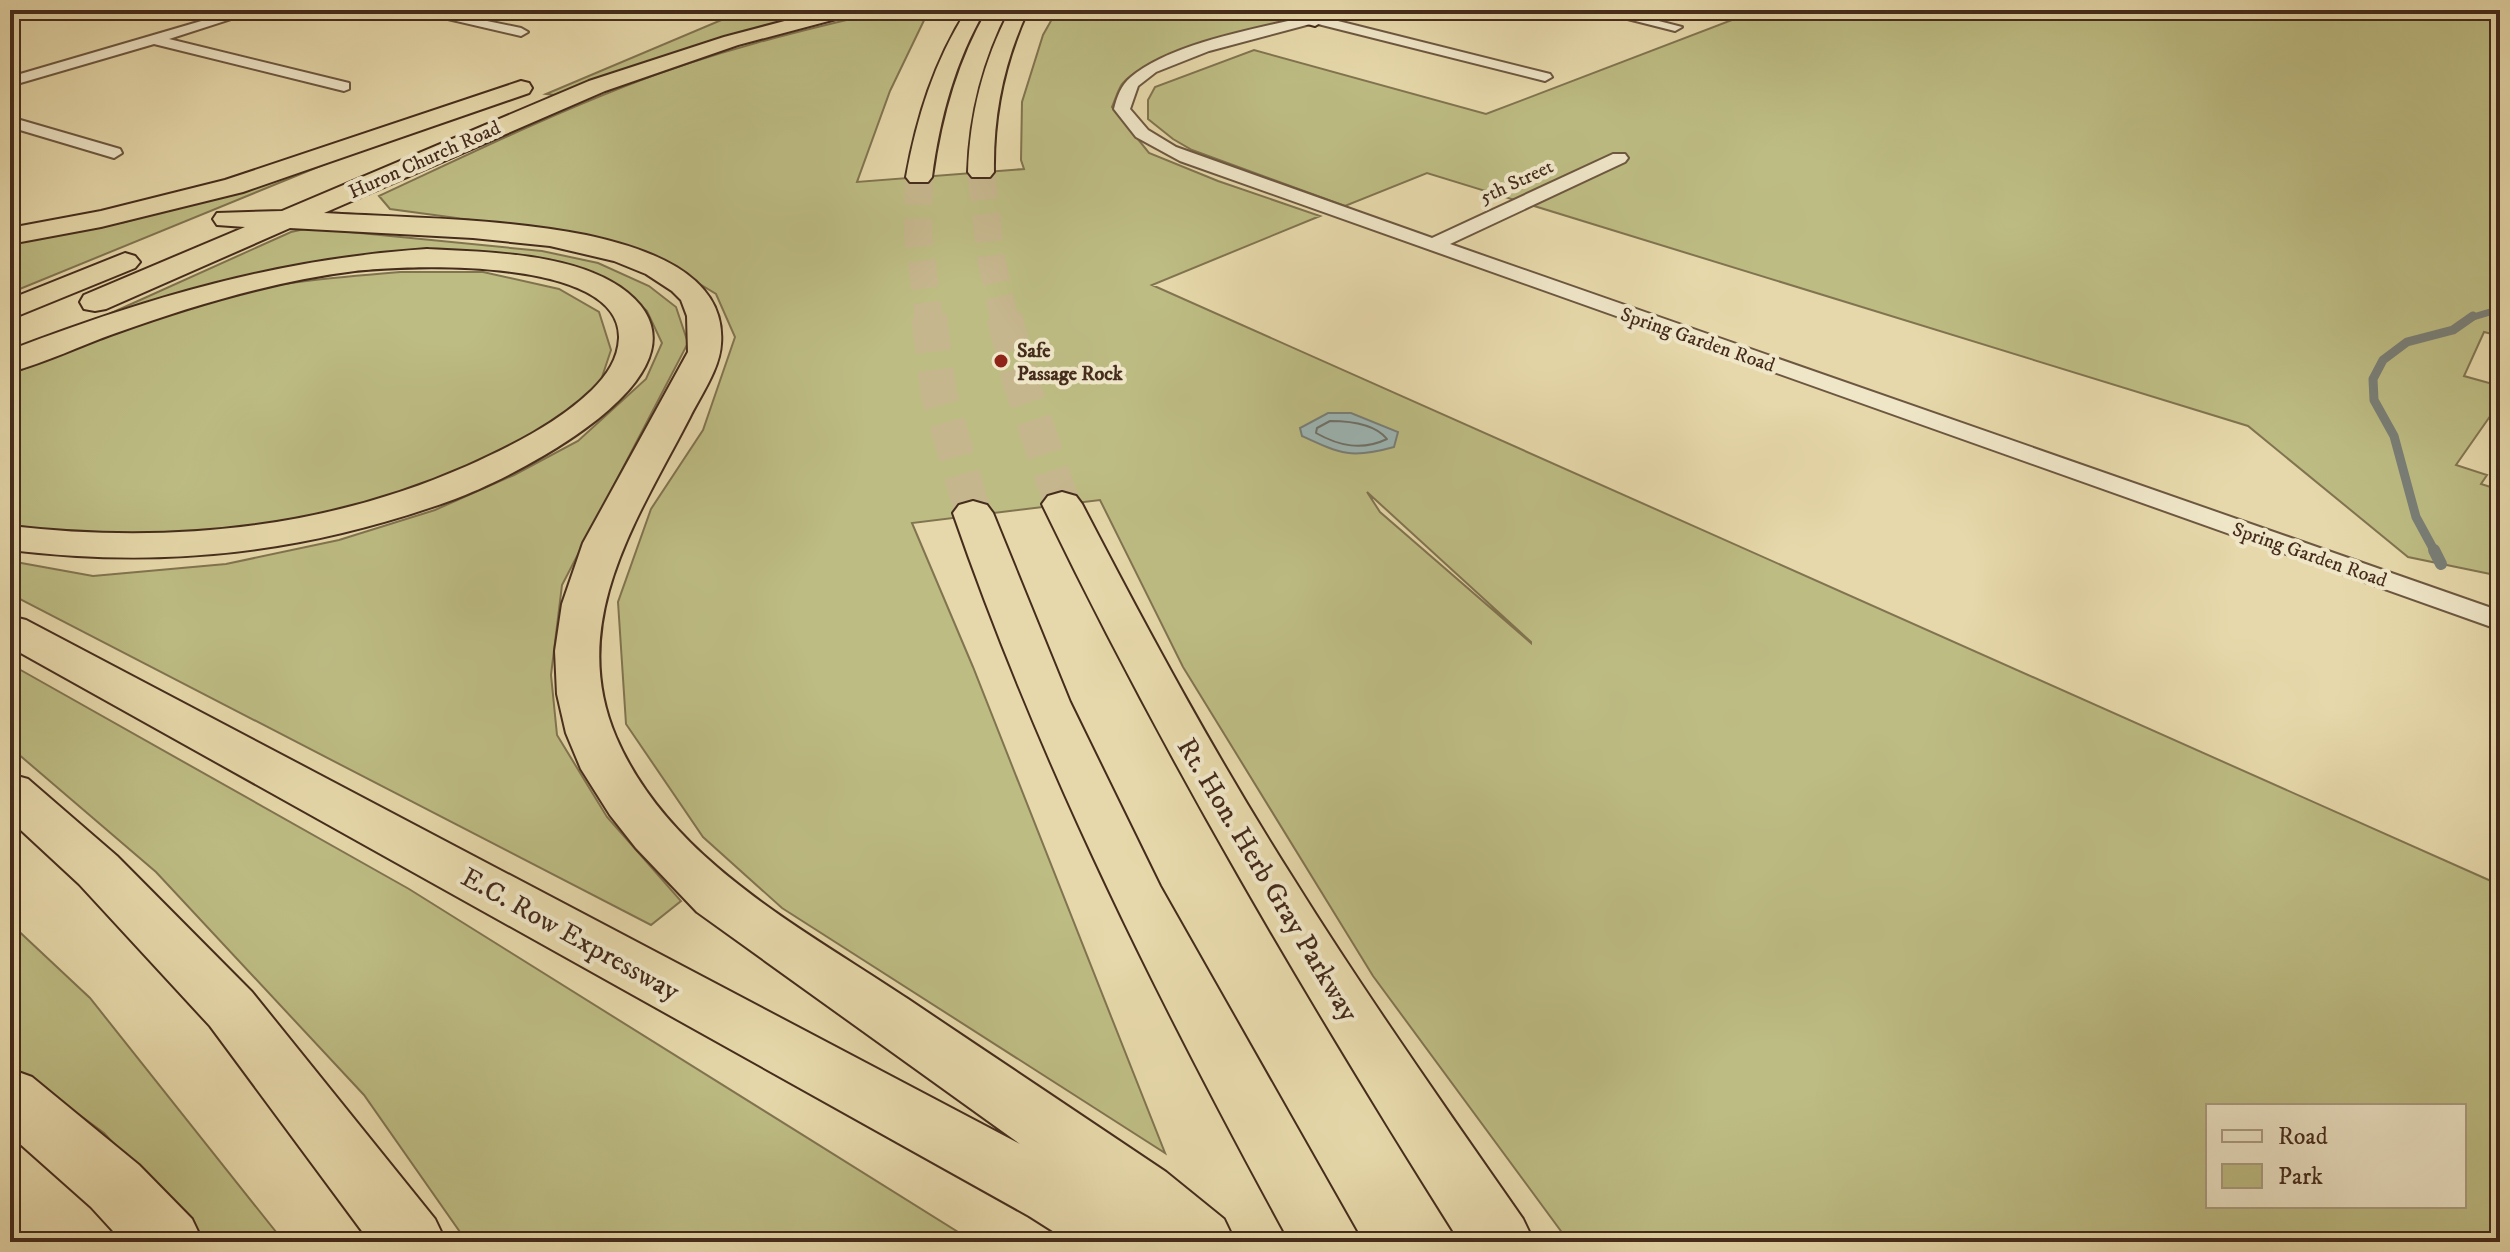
<svg xmlns="http://www.w3.org/2000/svg" width="2510" height="1252" font-family="'IM FELL DW Pica',serif">
  <style>
    .green { fill: #bdbc83; stroke: #817450; stroke-width: 2; fill-rule: evenodd }
    .water { fill: #9cb6b5; stroke: #797f78; stroke-width: 2 }
    .lines { fill: none; stroke-linecap: round; stroke-linejoin: round }
    .shore { stroke: #707168; stroke-width: 2 }
    .stream-far2 { stroke: #797f78; stroke-width: 7 }
    .stream-far1 { stroke: #797f78; stroke-width: 9 }
    .stream { stroke: #797f78; stroke-width: 12 }
    .highway-tunnel-far1 { stroke: #c6b68e; stroke-width: 28; stroke-dasharray: 28 14; stroke-linecap: butt }
    .highway-tunnel { stroke: #c6b68e; stroke-width: 36; stroke-dasharray: 36 18; stroke-linecap: butt }
    .street-casing { stroke: #6d5740; stroke-width: 4 }
    .secondary-casing { stroke: #452c1c; stroke-width: 4 }
    .highway-casing { stroke: #452c1c; stroke-width: 4 }
    .street { fill: #efe6c8; fill-rule: evenodd }
    .secondary { fill: #efe6c8; fill-rule: evenodd }
    .highway { fill: #e6d8aa; fill-rule: evenodd }
    .poi-dot { fill: #8f2418; stroke: #efe6c8; stroke-width: 3 }
    .labels { text-anchor: middle; stroke-width: 8; stroke-linejoin: round; paint-order: stroke }
    .far-street-label { font-size: 20px; fill: #452c1c; stroke: #efe6c8 }
    .far-poi-label { font-size: 20px; font-weight: bold; fill: #452c1c; stroke: #efe6c8; text-anchor: start }
    .near-street-label { font-size: 28px; fill: #452c1c; stroke: #efe6c8 }
  </style>
  <rect width="100%" height="100%" fill="#e6d8aa"/>
  <filter id="stains"><feTurbulence type="fractalNoise" baseFrequency=".0025" numOctaves="4"/><feColorMatrix values="0 0 0 0 .2 0 0 0 0 .09 0 0 0 0 .02 0 0 0 .5 -.17"/></filter>
  <radialGradient id="worn" r=".72"><stop offset=".6" stop-color="#630" stop-opacity="0"/><stop offset="1" stop-color="#630" stop-opacity=".3"/></radialGradient>
  <path class="green" d="M 745,10 L 831,10 L 683,50 L 554,95 L 546,94 Z
    M 890,10 L 929,10 L 890,91 L 857,182 L 1024,169 L 1021,160 L 1022,102 L 1043,35 L 1056,12 L 1021,10 L 1245,10 L 1282,20 L 1285,24 C 1247,35 1146,54 1122,84 C 1118,90 1115,100 1112,107 L 1149,153 L 1218,181 L 1320,216 L 1152,285 L 2500,885 L 2500,1242 L 1569,1242 L 1373,976 L 1183,667 L 1100,500 L 912,523 L 973,667 L 1165,1153 L 782,908 L 703,837 L 626,724 L 618,602 L 651,509 L 703,430 L 735,337 L 716,294 L 650,254 L 553,231 L 390,209 L 379,196 C 461,158 543,118 628,85 C 713,52 801,30 890,10 ZM 1367,492 L 1531,642 L 1531,643 L 1380,512 ZM 2208,1106 L 2464,1106 L 2464,1206 L 2208,1206 Z
    M 1758,10 L 2500,10 L 2500,336 L 2484,332 L 2464,376 L 2500,386 L 2500,402 L 2456,465 L 2487,475 L 2481,484 L 2500,490 L 2500,576 L 2408,557 L 2248,426 L 1427,173 L 1345,206 L 1192,150 L 1173,139 L 1148,119 L 1148,100 L 1155,87 L 1254,50 L 1486,114 Z
    M 335,160 L 10,293 L 10,244 L 125,222 Z
    M 309,228 L 542,251 L 598,263 L 649,286 L 676,307 L 688,343 L 562,585 L 551,675 L 557,735 L 607,817 L 681,901 L 651,925 L 10,594 L 10,561 L 93,576 L 226,564 L 339,540 L 435,510 L 514,475 L 578,441 L 646,379 L 662,343 L 647,311 L 620,286 L 575,268 L 353,259 L 89,323 L 291,232 Z
    M 400,272 L 483,272 L 559,289 L 599,312 L 611,350 L 599,386 L 550,426 L 458,475 L 320,518 L 201,536 L 76,537 L 10,524 L 10,375 C 78,346 146,316 217,297 C 276,282 339,277 400,272 Z
    M 10,664 L 409,889 L 974,1242 L 467,1242 L 364,1095 L 156,872 L 10,747 Z
    M 10,923 L 90,998 L 284,1242 L 204,1242 L 104,1133 L 10,1064 Z"/>
  <path class="water" d="M 1328,413 L 1351,413 L 1398,432 L 1394,447 C 1351,459 1341,454 1302,436 L 1300,428 Z"/>
  <g class="lines">
    <path class="shore" d="M 1330,421 C 1349,421 1375,424 1387,439 C 1362,451 1339,446 1316,433 L 1317,428 Z"/>
    <path class="stream-far2" d="M 2470,318 L 2500,309"/>
    <path class="stream-far1" d="M 2435,552 L 2416,517 L 2394,436 L 2374,400 L 2373,379 L 2383,360 L 2407,342 L 2453,330 L 2473,316"/>
    <path class="stream" d="M 2434,550 L 2441,564"/>
    <path class="highway-tunnel-far1" d="M 981,172 L 991,257 L 1004,318
      M 919,177 L 918,235 L 929,318"/>
    <path class="highway-tunnel" d="M 929,316 L 939,395 L 973,513
      M 1004,316 L 1021,382 L 1062,504"/>
    <defs>
      <path id="street" d="M 21,10 L 41,10 L 10,21 L 10,13 Z
        M 239,10 L 259,10 L 169,39 L 349,83 L 349,89 L 344,91 L 154,44 L 10,86 L 10,77 Z
        M 409,10 L 434,10 L 521,28 L 528,32 L 521,36 Z
        M 1336,10 L 1357,10 L 1330,19 L 1550,74 L 1552,77 L 1545,81 L 1314,23 L 1209,51 L 1156,72 L 1138,86 L 1130,109 L 1148,130 L 1176,147 L 1432,238 L 1613,154 L 1625,154 L 1628,158 L 1625,162 L 1450,244 L 2500,611 L 2500,630 L 1180,161 L 1136,137 L 1114,109 C 1117,97 1121,85 1131,77 C 1176,39 1278,25 1336,10 Z
        M 1592,10 L 1616,10 L 1682,27 L 1675,31 Z
        M 10,117 L 120,149 L 122,153 L 114,158 L 10,127 Z"/>
      <path id="secondary" d="M 1268,10 L 1299,10 L 1322,16 L 1325,20 L 1315,26 L 1270,14 Z"/>
      <path id="highway" d="M 826,10 L 857,10 L 855,14 L 738,45 L 605,91 L 324,213 C 411,218 500,218 586,235 C 641,247 727,272 721,344 C 720,368 701,395 690,417 C 639,516 566,621 616,737 C 669,860 802,928 908,999 C 994,1057 1080,1114 1166,1172 L 1224,1219 L 1235,1242 L 1070,1242 L 1029,1216 L 10,647 L 10,616 L 26,620 L 1020,1144 L 697,912 L 636,848 L 610,815 L 581,769 L 566,733 L 557,694 L 555,651 L 562,604 L 583,543 L 688,352 L 687,316 L 681,300 L 672,291 L 646,274 L 614,261 L 550,246 L 473,238 L 290,228 L 106,309 L 95,311 L 84,309 L 80,302 L 84,295 L 245,227 L 217,225 L 213,219 L 217,213 L 282,211 L 589,81 L 724,37 Z
        M 967,10 L 985,10 C 955,62 940,117 932,177 L 928,182 L 910,182 L 906,177 C 917,117 934,62 967,10 Z
        M 1010,10 L 1028,10 C 1004,62 993,114 994,172 L 990,177 L 972,177 L 968,172 C 970,114 983,62 1010,10 Z
        M 521,81 L 529,83 L 532,88 L 529,93 L 243,192 L 101,227 L 10,244 L 10,228 L 101,211 L 225,180 Z
        M 427,249 C 486,252 570,253 620,287 C 735,367 515,477 455,499 C 306,553 168,569 10,550 L 10,526 C 167,544 322,530 467,466 C 511,446 558,423 592,390 C 607,375 618,359 619,338 C 621,256 408,265 355,271 C 274,281 194,305 116,333 C 81,345 46,363 10,372 L 10,350 C 149,297 277,259 427,249 Z
        M 125,253 L 135,256 L 140,262 L 135,268 L 10,319 L 10,299 Z
        M 1062,492 L 1076,496 L 1082,504 C 1148,631 1216,757 1293,878 C 1366,995 1445,1107 1523,1219 L 1534,1242 L 1460,1242 C 1308,1001 1166,761 1042,504 L 1048,496 Z
        M 973,501 L 987,505 L 993,513 L 1070,702 L 1160,886 L 1362,1242 L 1290,1242 C 1160,1004 1042,770 953,513 L 959,505 Z
        M 10,774 L 28,779 L 117,856 L 252,992 L 435,1219 L 446,1242 L 370,1242 L 210,1026 L 79,884 L 10,820 Z
        M 10,1069 L 32,1077 L 139,1165 L 192,1219 L 203,1242 L 123,1242 L 91,1207 L 10,1135 Z"/>
    </defs>
    <use href="#street" class="street-casing"/>
    <use href="#secondary" class="secondary-casing"/>
    <use href="#highway" class="highway-casing"/>
    <use href="#street" class="street"/>
    <use href="#secondary" class="secondary"/>
    <use href="#highway" class="highway"/>
  </g>
  <circle class="poi-dot" cx="1001" cy="361" r="8"/>
  <g class="labels">
    <g class="far-street-label">
      <text transform="translate(424 159) rotate(-24)" y="7">Huron Church Road</text>
      <text transform="translate(1516 181) rotate(-25)" y="7">5th Street</text>
      <text transform="translate(1698 339) rotate(19)" y="7">Spring Garden Road</text>
      <text transform="translate(2310 554) rotate(19)" y="7">Spring Garden Road</text>
    </g>
    <g class="far-poi-label">
      <text x="1017" y="357">Safe<tspan x="1017" dy="23">Passage Rock</tspan></text>
    </g>
    <g class="near-street-label">
      <text transform="translate(1269 879) rotate(59)" y="10">Rt. Hon. Herb Gray Parkway</text>
      <text transform="translate(571 933) rotate(29)" y="10">E.C. Row Expressway</text>
    </g>
  </g>
  <rect width="2510" height="1252" fill="none" stroke="#e6d8aa" stroke-width="40"/>
  <rect x="12" y="12" width="2486" height="1228" fill="none" stroke="#452c1c" stroke-width="4"/>
  <rect x="20" y="20" width="2470" height="1212" fill="none" stroke="#452c1c" stroke-width="2"/>
  <rect x="2206" y="1104" width="260" height="104" fill="#efe6c8" stroke="#ab9c83" stroke-width="2"/>
  <rect x="2222" y="1130" width="40" height="12" fill="#efe6c8" stroke="#ab9c83" stroke-width="2"/>
  <text x="2278" y="1144" font-size="24" fill="#452c1c">Road</text>
  <rect x="2222" y="1164" width="40" height="24" fill="#bdbc83" stroke="#ab9c83" stroke-width="2"/>
  <text x="2278" y="1184" font-size="24" fill="#452c1c">Park</text>
  <rect width="100%" height="100%" filter="url(#stains)"/>
  <rect width="100%" height="100%" fill="url(#worn)"/>
</svg>
